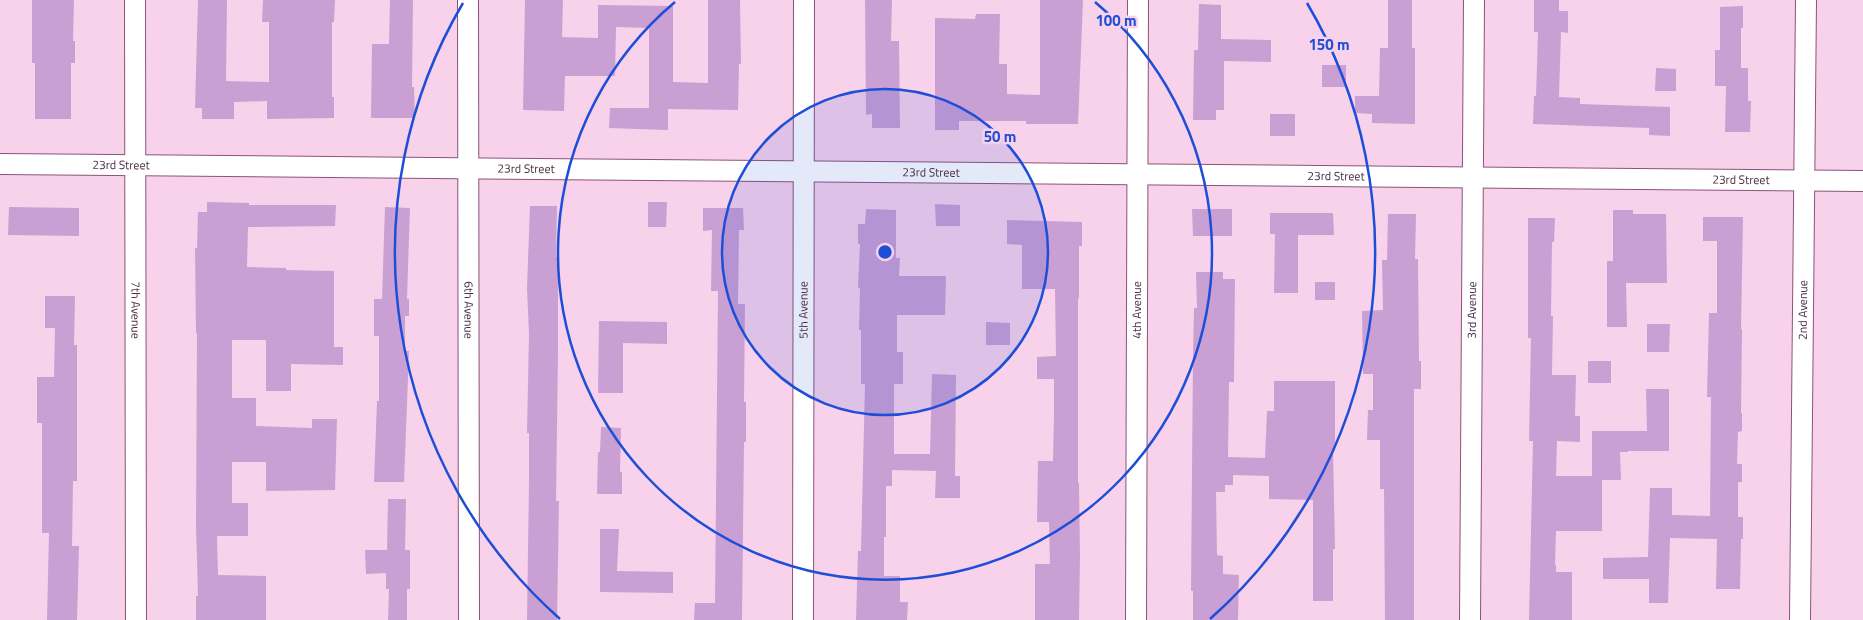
<svg xmlns="http://www.w3.org/2000/svg" width="1863" height="620" font-family="'Titillium Web',sans-serif">
  <style>
    .building { fill: #ca9fd4 }
    .lines { fill: none; stroke-linecap: round; stroke-linejoin: round }
    .minor-casing { stroke: #8a5479; stroke-width: 22 }
    .minor { stroke: #fff; stroke-width: 20 }
    .ring { fill: none; stroke: #1d4ed8; stroke-width: 2.5 }
    .labels { text-anchor: middle; stroke-width: 5; stroke-linejoin: round; paint-order: stroke }
    .street-label { font-size: 12px; fill: #493041; stroke: #f8d2ea }
    .centre { fill: #1d4ed8; stroke: #f8d2ea; stroke-width: 2.5 }
    .ring-label { font-size: 15px; text-anchor: middle; font-weight: bold; fill: #1d4ed8; stroke: #f8d2ea; stroke-width: 5; stroke-linejoin: round; paint-order: stroke }
  </style>
  <rect width="100%" height="100%" fill="#f8d2ea"/>
  <path class="building" d="M 32,0 L 74,0 L 73,41 L 75,41 L 75,63 L 71,63 L 71,119 L 35,119 L 35,63 L 32,63 Z
    M 198,0 L 227,0 L 226,81 L 269,82 L 269,22 L 262,22 L 263,0 L 335,0 L 334,22 L 332,22 L 332,97 L 334,97 L 334,118 L 267,119 L 267,101 L 234,102 L 234,119 L 202,119 L 202,108 L 195,108 Z
    M 390,0 L 413,0 L 412,87 L 414,87 L 415,118 L 371,118 L 372,44 L 389,44 Z
    M 525,0 L 563,0 L 562,37 L 598,38 L 598,5 L 673,6 L 673,82 L 708,83 L 708,0 L 740,0 L 741,64 L 739,64 L 738,110 L 668,109 L 668,130 L 609,128 L 610,108 L 649,108 L 649,28 L 616,27 L 615,76 L 565,76 L 564,111 L 523,110 Z
    M 865,0 L 892,0 L 891,41 L 899,41 L 900,128 L 872,128 L 872,114 L 866,115 Z
    M 1040,0 L 1083,0 L 1078,124 L 1026,124 L 1026,121 L 959,121 L 959,130 L 935,130 L 935,18 L 975,19 L 976,14 L 1000,14 L 999,64 L 1007,64 L 1007,94 L 1040,95 Z
    M 1388,0 L 1412,0 L 1412,48 L 1415,48 L 1415,124 L 1372,123 L 1372,114 L 1355,113 L 1355,96 L 1379,96 L 1380,48 L 1388,48 Z
    M 1534,0 L 1559,0 L 1559,11 L 1568,11 L 1568,33 L 1561,32 L 1559,97 L 1580,98 L 1580,104 L 1670,107 L 1670,136 L 1649,135 L 1649,128 L 1533,124 L 1534,96 L 1536,96 L 1538,32 L 1534,32 Z
    M 1199,4 L 1221,5 L 1221,39 L 1271,40 L 1271,62 L 1224,61 L 1224,110 L 1216,110 L 1216,120 L 1193,120 L 1194,50 L 1198,50 Z
    M 1743,6 L 1743,28 L 1741,28 L 1741,68 L 1748,68 L 1748,101 L 1751,101 L 1750,132 L 1725,132 L 1726,86 L 1715,86 L 1715,50 L 1720,50 L 1720,7 Z
    M 1322,65 L 1346,65 L 1346,87 L 1322,87 Z
    M 1656,68 L 1676,69 L 1676,91 L 1655,91 Z
    M 1270,114 L 1295,114 L 1295,136 L 1270,136 Z
    M 207,202 L 249,203 L 249,205 L 336,205 L 335,226 L 248,227 L 247,267 L 286,268 L 286,270 L 334,271 L 334,347 L 343,347 L 343,365 L 291,364 L 291,391 L 266,391 L 266,340 L 232,340 L 232,398 L 256,398 L 256,426 L 312,428 L 312,419 L 337,419 L 335,490 L 266,491 L 266,462 L 232,462 L 232,503 L 248,503 L 248,536 L 217,536 L 218,575 L 266,576 L 266,620 L 196,620 L 196,596 L 198,596 L 196,525 L 197,333 L 196,333 L 195,248 L 197,248 L 198,212 L 207,212 Z
    M 648,202 L 667,202 L 666,227 L 648,227 Z
    M 935,204 L 960,205 L 960,226 L 936,226 Z
    M 530,206 L 557,206 L 556,257 L 558,257 L 558,351 L 556,501 L 559,501 L 557,620 L 527,620 L 529,482 L 529,433 L 527,433 L 529,334 L 527,288 Z
    M 9,207 L 79,208 L 79,236 L 8,235 Z
    M 385,207 L 410,208 L 407,299 L 409,299 L 409,316 L 405,316 L 405,351 L 409,351 L 404,482 L 374,482 L 377,401 L 379,401 L 379,336 L 374,336 L 374,299 L 382,299 Z
    M 703,208 L 743,208 L 744,230 L 739,230 L 738,304 L 745,304 L 744,402 L 746,402 L 746,442 L 744,442 L 742,620 L 694,620 L 695,603 L 715,603 L 718,291 L 711,291 L 712,230 L 703,231 Z
    M 866,209 L 896,210 L 896,258 L 900,258 L 899,276 L 946,276 L 945,315 L 897,315 L 897,352 L 903,352 L 903,384 L 894,384 L 894,454 L 930,454 L 932,374 L 956,375 L 955,476 L 960,476 L 960,498 L 935,498 L 936,471 L 892,470 L 892,486 L 886,486 L 886,537 L 884,537 L 884,576 L 900,576 L 900,602 L 908,602 L 907,620 L 856,620 L 858,551 L 861,551 L 865,384 L 861,384 L 861,330 L 859,330 L 860,288 L 858,288 L 860,244 L 858,244 L 858,224 L 865,224 Z
    M 1192,209 L 1232,209 L 1232,236 L 1193,236 Z
    M 1613,210 L 1633,210 L 1633,214 L 1666,214 L 1667,283 L 1626,283 L 1627,327 L 1607,327 L 1607,261 L 1613,261 Z
    M 1270,213 L 1333,213 L 1334,235 L 1298,235 L 1298,293 L 1274,293 L 1275,234 L 1270,234 Z
    M 1388,214 L 1416,214 L 1415,259 L 1418,259 L 1419,361 L 1421,361 L 1421,389 L 1414,389 L 1414,620 L 1385,620 L 1384,489 L 1380,489 L 1380,440 L 1367,440 L 1368,410 L 1373,410 L 1373,374 L 1363,374 L 1362,311 L 1383,310 L 1382,260 L 1387,260 Z
    M 1703,217 L 1743,217 L 1741,329 L 1742,329 L 1741,413 L 1742,413 L 1742,431 L 1738,432 L 1737,464 L 1742,464 L 1742,482 L 1738,482 L 1738,517 L 1743,517 L 1743,539 L 1741,539 L 1740,589 L 1716,589 L 1717,539 L 1670,538 L 1668,603 L 1649,603 L 1649,579 L 1603,579 L 1603,558 L 1648,557 L 1650,488 L 1672,488 L 1672,515 L 1710,516 L 1711,397 L 1707,397 L 1709,313 L 1717,313 L 1717,241 L 1703,241 Z
    M 1528,218 L 1555,218 L 1554,242 L 1552,242 L 1551,316 L 1553,316 L 1552,375 L 1576,375 L 1575,416 L 1580,416 L 1580,442 L 1557,441 L 1556,476 L 1592,476 L 1592,431 L 1647,431 L 1646,389 L 1669,389 L 1669,451 L 1628,451 L 1628,452 L 1620,452 L 1621,480 L 1602,480 L 1602,531 L 1556,531 L 1555,565 L 1556,565 L 1556,572 L 1572,572 L 1572,620 L 1529,620 L 1533,441 L 1529,441 L 1531,338 L 1528,338 Z
    M 1007,220 L 1082,222 L 1082,246 L 1079,246 L 1079,298 L 1078,298 L 1078,483 L 1079,483 L 1080,555 L 1079,620 L 1035,620 L 1035,564 L 1050,564 L 1049,522 L 1037,522 L 1038,461 L 1053,461 L 1054,413 L 1054,379 L 1037,379 L 1037,357 L 1056,356 L 1055,289 L 1022,289 L 1022,245 L 1007,244 Z
    M 1196,272 L 1223,272 L 1223,279 L 1235,279 L 1234,382 L 1229,382 L 1228,457 L 1265,458 L 1267,411 L 1274,411 L 1274,381 L 1335,381 L 1335,450 L 1333,450 L 1335,549 L 1333,549 L 1333,601 L 1313,601 L 1313,500 L 1269,499 L 1269,476 L 1233,475 L 1233,485 L 1225,485 L 1225,492 L 1216,492 L 1217,555 L 1223,556 L 1223,574 L 1239,575 L 1238,620 L 1193,620 L 1193,591 L 1191,591 L 1193,355 L 1194,308 L 1197,308 Z
    M 1315,282 L 1335,282 L 1335,300 L 1315,300 Z
    M 45,296 L 75,296 L 74,345 L 77,345 L 77,481 L 73,481 L 72,546 L 79,546 L 77,620 L 47,620 L 49,533 L 42,533 L 42,423 L 37,423 L 37,377 L 54,377 L 55,328 L 45,328 Z
    M 599,321 L 667,322 L 667,344 L 623,343 L 623,393 L 598,393 Z
    M 986,322 L 1010,323 L 1010,345 L 986,345 Z
    M 1647,324 L 1670,324 L 1669,352 L 1647,352 Z
    M 1588,361 L 1611,361 L 1611,383 L 1588,383 Z
    M 601,427 L 621,428 L 620,472 L 622,472 L 622,494 L 597,494 L 598,452 L 600,452 Z
    M 388,499 L 406,499 L 405,550 L 410,550 L 410,589 L 407,589 L 407,620 L 388,620 L 389,589 L 386,589 L 386,573 L 366,574 L 365,550 L 387,550 Z
    M 600,529 L 619,529 L 617,571 L 673,572 L 673,593 L 600,592 Z"/>
  <g class="lines">
    <defs>
      <g id="minor">
        <path id="s1" d="M 135,0 L 136,620"/>
        <path id="s2" d="M 468,0 L 469,620"/>
        <path id="s3" d="M 0,164 L 1863,181"/>
        <path id="s4" d="M 803,620 L 804,0"/>
        <path id="s5" d="M 1136,620 L 1138,0"/>
        <path id="s6" d="M 1470,620 L 1474,0"/>
        <path id="s7" d="M 1800,620 L 1806,0"/>
      </g>
    </defs>
    <use href="#minor" class="minor-casing"/>
    <use href="#minor" class="minor"/>
  </g>
  <circle cx="885" cy="252" r="163" fill="#1d4ed8" fill-opacity=".12"/>
  <g class="ring">
    <circle cx="885" cy="252" r="163"/>
    <path d="M1095 2A327 327 0 1 1 675 2"/>
    <path d="M560 619A490 490 0 0 1 463 3M1307 3A490 490 0 0 1 1210 619"/>
  </g>
  <g class="labels">
    <g class="street-label">
      <text dy="4" stroke="none"><textPath href="#s3" startOffset="121">23rd Street</textPath></text>
      <text dy="4" stroke="none"><textPath href="#s3" startOffset="526">23rd Street</textPath></text>
      <text dy="4" stroke="none"><textPath href="#s3" startOffset="931">23rd Street</textPath></text>
      <text dy="4" stroke="none"><textPath href="#s3" startOffset="1336">23rd Street</textPath></text>
      <text dy="4" stroke="none"><textPath href="#s3" startOffset="1741">23rd Street</textPath></text>
      <text dy="4" stroke="none"><textPath href="#s1" startOffset="310">7th Avenue</textPath></text>
      <text dy="4" stroke="none"><textPath href="#s2" startOffset="310">6th Avenue</textPath></text>
      <text dy="4" stroke="none"><textPath href="#s4" startOffset="310">5th Avenue</textPath></text>
      <text dy="4" stroke="none"><textPath href="#s5" startOffset="310">4th Avenue</textPath></text>
      <text dy="4" stroke="none"><textPath href="#s6" startOffset="310">3rd Avenue</textPath></text>
      <text dy="4" stroke="none"><textPath href="#s7" startOffset="310">2nd Avenue</textPath></text>
    </g>
  </g>
  <circle cx="885" cy="252" r="8" class="centre"/>
  <g class="ring-label">
    <text x="1116" y="26">100 m</text>
    <text x="1329" y="50">150 m</text>
    <text x="1000" y="142">50 m</text>
  </g>
</svg>
